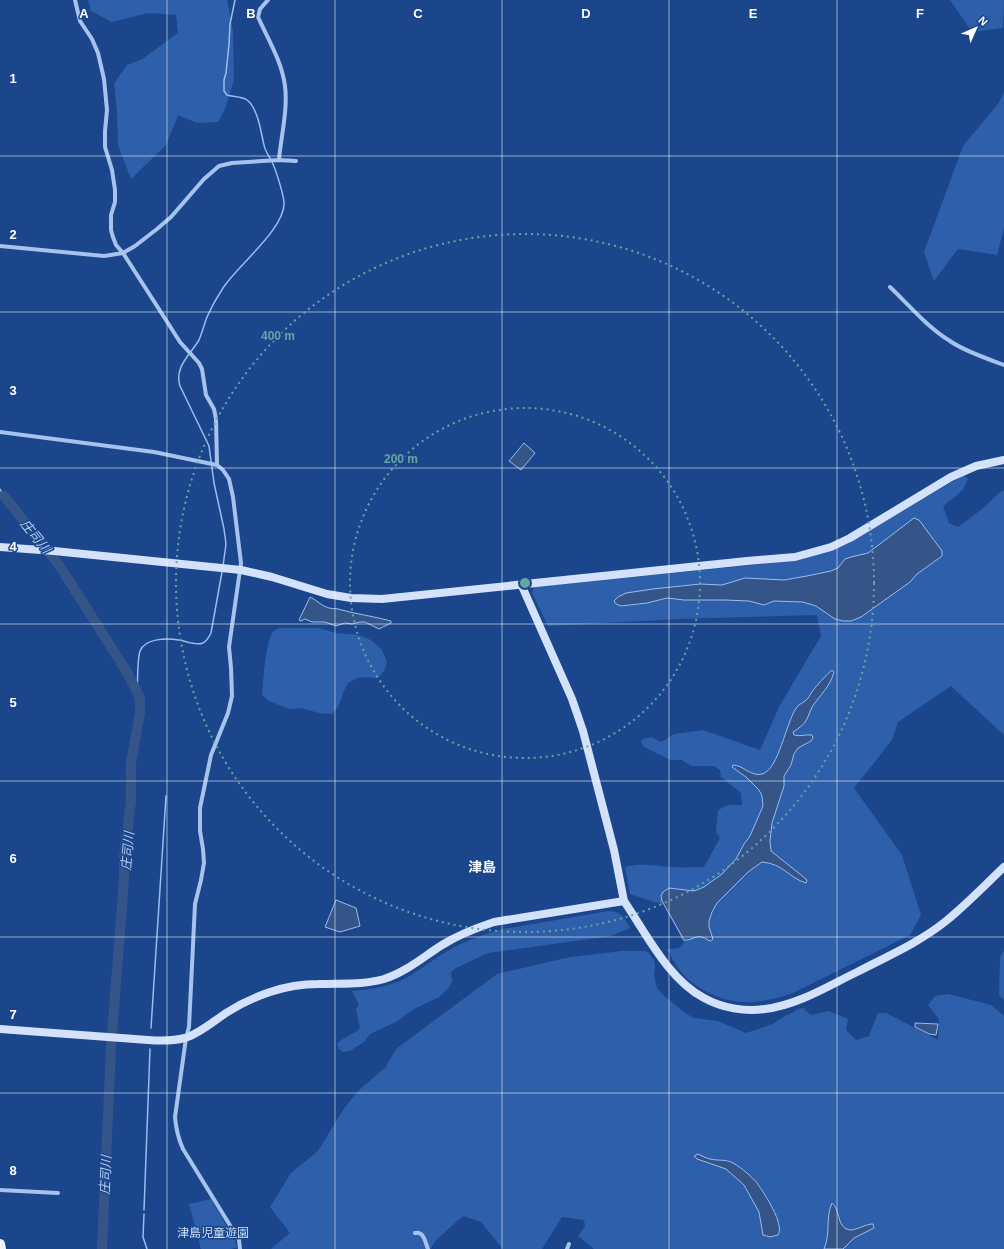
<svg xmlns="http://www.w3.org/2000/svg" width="1004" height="1249" font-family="Helvetica,'Noto Sans JP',sans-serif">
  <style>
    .green { fill: #2e5faa }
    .water { fill: #355588; stroke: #99bdef }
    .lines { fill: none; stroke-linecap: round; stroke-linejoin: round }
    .stream { stroke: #99bdef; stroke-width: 1.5 }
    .river { stroke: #355588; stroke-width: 10 }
    .street { stroke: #a6c3ed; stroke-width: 4 }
    .secondary { stroke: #d3e2fa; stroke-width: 8 }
    .primary { stroke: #edf3ff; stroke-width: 10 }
    .grid { fill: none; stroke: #fff; stroke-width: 1; stroke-opacity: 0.55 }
    .ring { fill: none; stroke: #63a6a1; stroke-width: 2; stroke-dasharray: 2 4 }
    .labels { text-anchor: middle; stroke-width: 3; stroke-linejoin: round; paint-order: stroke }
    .park-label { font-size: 12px; fill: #ccdefa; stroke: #1b468c }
    .water-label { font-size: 13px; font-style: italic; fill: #b2cdf4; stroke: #1b468c }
    .quarter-label { font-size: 14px; font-weight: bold; fill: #fff; stroke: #1b468c }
    .grid-label { font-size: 13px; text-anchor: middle; font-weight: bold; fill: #fff; stroke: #1b468c; stroke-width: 3; stroke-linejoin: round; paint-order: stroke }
    .centre { fill: #63a6a1; stroke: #1b468c; stroke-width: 2 }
    .ring-label { font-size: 12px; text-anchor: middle; font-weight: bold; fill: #63a6a1; stroke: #1b468c; stroke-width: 3; stroke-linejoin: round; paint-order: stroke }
  </style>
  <rect width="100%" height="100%" fill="#1b468c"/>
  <path class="green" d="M 88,0 L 227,0 L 233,31 L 234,80 L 225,109 L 218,122 L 197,123 L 178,115 L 166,145 L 131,179 L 118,145 L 117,112 L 114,83 L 127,65 L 141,60 L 178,33 L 176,15 L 148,13 L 112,22 L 91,11 Z
    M 950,0 L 1004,0 L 1003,28 L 972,32 Z
    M 1004,92 L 1004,228 L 997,255 L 958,249 L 934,281 L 924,252 L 963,146 L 998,104 Z
    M 964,475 L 968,479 L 963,490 L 943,506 L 949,523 L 958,527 L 982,509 L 999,493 L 1004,490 L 1004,735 L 951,686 L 898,722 L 892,740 L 854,788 L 902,855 L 921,915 L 910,935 L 793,993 C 778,998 761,1003 745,1002 C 720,1002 689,986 676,965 C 672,960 671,954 667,949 L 679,948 L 684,943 L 664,905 L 630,894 L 625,867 C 639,863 654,865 669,867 C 680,868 692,867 704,867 L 720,838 L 716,832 L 718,810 L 728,805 L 742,805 L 741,793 L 721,777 L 720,770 L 714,766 L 691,766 L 682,760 L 671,760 L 644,747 L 641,742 L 643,739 L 652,737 L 661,742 L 674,734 L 703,730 L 760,750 L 780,705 L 821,636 L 817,615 L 680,619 L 548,626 L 532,593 L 534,587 L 795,561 L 851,541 Z
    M 282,628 L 319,628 L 336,633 L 358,635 L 371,640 L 382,650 L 387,662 L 384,671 L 378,678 L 360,677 L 348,683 L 344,691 L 338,707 L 332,714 L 319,713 L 301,708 L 293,709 L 287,708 L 269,701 L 262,695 C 263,684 266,636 274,631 C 276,629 280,628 282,628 Z
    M 609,911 C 622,912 624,917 630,928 L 611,936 L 488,953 L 456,968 L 451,972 L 452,981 L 448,989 L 439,997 L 414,1009 L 396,1022 L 370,1034 L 364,1042 L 350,1051 L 343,1052 L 339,1049 L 337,1044 C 343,1037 354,1035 360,1028 L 356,1009 L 359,1005 L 352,991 C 368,990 384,987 400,981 C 415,974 427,964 441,955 C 461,942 481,935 503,929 Z
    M 1004,950 L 1004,1000 L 999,995 L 1000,957 Z
    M 622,951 L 644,951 L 648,952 L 654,960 L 655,966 L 654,976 L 657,988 L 663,995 L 685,1013 L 694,1018 L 718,1021 L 746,1033 L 773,1024 L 783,1017 L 794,1012 L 797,1009 L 803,1008 L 811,1015 L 829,1011 L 848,1019 L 846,1030 L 856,1040 L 869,1036 L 878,1013 L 886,1013 L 938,1040 L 939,1019 L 928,1005 L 935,996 L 948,994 L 991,1005 L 1004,1016 L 1004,1249 L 594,1249 L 578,1236 L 585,1226 L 584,1220 L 562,1217 L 542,1249 L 503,1249 L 481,1222 L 463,1216 L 436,1240 L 430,1249 L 271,1249 L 290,1233 L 270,1207 L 291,1173 L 318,1151 L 343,1110 L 358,1091 L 385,1068 L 396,1049 L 497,974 L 570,957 Z
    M 211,1199 L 235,1241 L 237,1247 L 231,1249 L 201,1249 L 189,1204 Z"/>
  <path class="water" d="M 524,443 L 535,453 L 521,470 L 509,461 Z
    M 914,518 L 919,520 L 942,551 L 942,556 L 917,574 L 910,582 L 861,617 L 851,621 L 843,621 L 835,619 L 816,606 L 803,602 L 774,601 L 764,605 L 749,601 L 725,600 L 684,600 L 667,598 L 647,603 L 621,606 L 616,604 L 614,601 L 618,597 L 626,593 L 653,589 L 700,584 L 722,585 L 745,578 L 784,580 L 807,576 L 831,571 L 838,568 L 845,559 L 851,557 L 868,553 Z
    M 310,597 C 317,600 321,606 329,608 C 332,609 335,608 338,609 C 355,614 373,616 391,621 L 391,623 L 379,629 L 365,622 L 360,622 L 352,624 L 345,623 L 336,626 L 325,622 L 312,622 L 305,619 L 301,621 L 299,620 Z
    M 832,670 L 834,672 C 830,687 820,695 812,707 C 810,711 809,715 807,719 C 804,725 799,728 793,732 L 794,735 C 801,737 806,734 812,735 L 813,738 L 811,741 L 798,748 L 794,754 L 791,765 L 784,776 L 784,786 L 772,823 L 770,841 L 771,851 L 806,879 L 807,881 L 806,883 C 789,878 784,864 762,862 L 748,872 L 717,903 L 712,912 L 709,921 L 709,927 L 713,939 L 711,941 C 708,941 706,938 702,937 C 696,935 691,941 684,940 L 662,901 L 661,896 L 663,892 L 669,888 L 694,891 L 704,887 L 722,874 L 736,859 L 744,844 L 750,836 L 763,806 L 762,796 L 759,790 L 746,777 L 732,767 L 733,765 C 743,765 751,777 762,774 C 779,770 786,721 797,707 C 799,704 803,703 806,700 C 809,698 810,695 811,693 C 817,685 825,676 832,670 Z
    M 336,900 L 356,908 L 360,926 L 340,932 L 325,927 Z
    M 915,1023 L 938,1024 L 936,1035 L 929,1034 L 915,1027 Z
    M 698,1154 C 702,1156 706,1158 710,1159 C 718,1161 726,1159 733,1163 C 742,1168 751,1176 757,1183 C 764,1193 785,1224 778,1235 L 770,1237 L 763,1235 L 759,1212 L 744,1185 L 726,1169 L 697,1159 L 694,1156 Z
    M 832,1203 C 841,1210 836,1230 852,1230 C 858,1229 865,1225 871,1224 L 873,1224 L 874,1228 L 854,1238 L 843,1249 L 824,1249 C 831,1234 825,1218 832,1203 Z"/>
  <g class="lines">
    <path class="stream" d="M 0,489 L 4,496
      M 223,566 L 226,544 L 224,529 L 214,483 L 209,446 L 180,386 C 174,367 190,355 199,340 C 202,333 204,325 207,317 C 211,308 217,297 223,288 C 236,267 286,228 284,202 C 283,193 276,170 272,162 C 269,156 265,151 264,145 C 261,133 258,108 247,100 C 242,96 233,97 227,95 L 224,91 L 224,80 L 226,73 L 229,44 L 230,24 L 235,0
      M 137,691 C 138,681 137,660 140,651 C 145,638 167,638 179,640 C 186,641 196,646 203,643 C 207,641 209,637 211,633 L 222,572
      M 151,1028 L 166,796
      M 144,1210 L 150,1049
      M 144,1214 L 143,1237 L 147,1249"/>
    <path class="river" d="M 4,496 L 59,565 L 127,672 L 140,698 L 140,713 L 131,763 L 131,801 L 124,857 L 124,880 L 111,1047 L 102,1249"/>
    <path class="street" d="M 75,0 L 80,21 L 92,39 L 98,53 L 104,79 L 107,110 L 105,131 L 105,147 L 112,170 L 115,190 L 115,202 L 111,215 L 111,230 L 113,237 L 116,245 L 123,253 L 180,342 L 199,363 L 202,369 L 206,395 L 214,409 L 216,419 L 217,465
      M 268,0 L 260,9 L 258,17 C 268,39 282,62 285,86 C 288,110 281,136 279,160
      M 0,246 L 104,256 L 123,253 L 135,246 L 157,229 L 171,217 L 204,179 L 219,166 L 232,163 L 279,160 L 296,161
      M 890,287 C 909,305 927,327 950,341 C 964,351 988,359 1004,365
      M 0,432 L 154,452 L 217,465 L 223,470 L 229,479 L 233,497 L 241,563 L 229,647 L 231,668 L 232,696 L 228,713 L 211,755 L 200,808 L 200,831 L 203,849 L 204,863 L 201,880 L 195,904 L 189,1027 L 186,1038 L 175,1117 C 176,1129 178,1138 183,1149 L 239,1240 L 240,1249
      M 0,1190 L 58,1193
      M 415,1233 C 424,1231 425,1242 428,1249
      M 567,1249 L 569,1244"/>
    <path class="secondary" d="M 0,547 L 54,551 L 241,570 L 272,577 L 327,594 L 351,598 L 382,599 L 747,561 L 795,557 L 831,547 L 850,538 L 951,477 L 976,466 L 1004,460
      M 624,901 C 646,933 668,979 704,998 C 722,1008 745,1012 765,1009 C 798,1005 828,986 857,972 C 888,956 920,942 946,921 C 967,904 985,885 1004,867
      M 0,1029 L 148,1040 C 160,1041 173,1041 185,1038 C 199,1034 214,1021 226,1013 C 240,1004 255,997 270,992 C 285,987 302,984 318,984 C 340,983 363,985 384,979 C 406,972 423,957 442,945 C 458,935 476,928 494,922 L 624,901 L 614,850 L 583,731 L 572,699 L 521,584"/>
    <path class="primary" d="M 0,1244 L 1,1249"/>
  </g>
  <path class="grid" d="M 167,0 L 167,1249M 335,0 L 335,1249M 502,0 L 502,1249M 669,0 L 669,1249M 837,0 L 837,1249M 0,156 L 1004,156M 0,312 L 1004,312M 0,468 L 1004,468M 0,624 L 1004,624M 0,781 L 1004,781M 0,937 L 1004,937M 0,1093 L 1004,1093"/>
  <g class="ring">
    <circle cx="525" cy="583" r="175"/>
    <circle cx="525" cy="583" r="349"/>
  </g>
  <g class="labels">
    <g class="park-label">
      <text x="213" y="1237">津島児童遊園</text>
    </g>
    <g class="water-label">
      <text transform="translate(36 536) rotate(51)" y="5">庄司川</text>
      <text transform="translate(127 851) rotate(-85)" y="5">庄司川</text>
      <text transform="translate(105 1175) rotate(-87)" y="5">庄司川</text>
    </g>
    <g class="quarter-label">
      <text x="482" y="872">津島</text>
    </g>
  </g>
  <g class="grid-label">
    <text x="84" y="18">A</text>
    <text x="251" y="18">B</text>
    <text x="418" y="18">C</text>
    <text x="586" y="18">D</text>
    <text x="753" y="18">E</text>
    <text x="920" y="18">F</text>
    <text x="13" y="83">1</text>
    <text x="13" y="239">2</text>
    <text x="13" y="395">3</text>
    <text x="13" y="551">4</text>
    <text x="13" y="707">5</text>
    <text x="13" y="863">6</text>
    <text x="13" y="1019">7</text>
    <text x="13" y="1175">8</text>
  </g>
  <circle cx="525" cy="583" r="6" class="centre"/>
  <g class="ring-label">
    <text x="278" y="340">400 m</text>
    <text x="401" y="463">200 m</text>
  </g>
  <g transform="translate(976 28) rotate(45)" stroke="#1b468c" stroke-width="3" paint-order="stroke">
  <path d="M0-3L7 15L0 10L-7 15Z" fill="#ffffff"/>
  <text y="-6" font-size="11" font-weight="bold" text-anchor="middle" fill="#ffffff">N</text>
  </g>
</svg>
